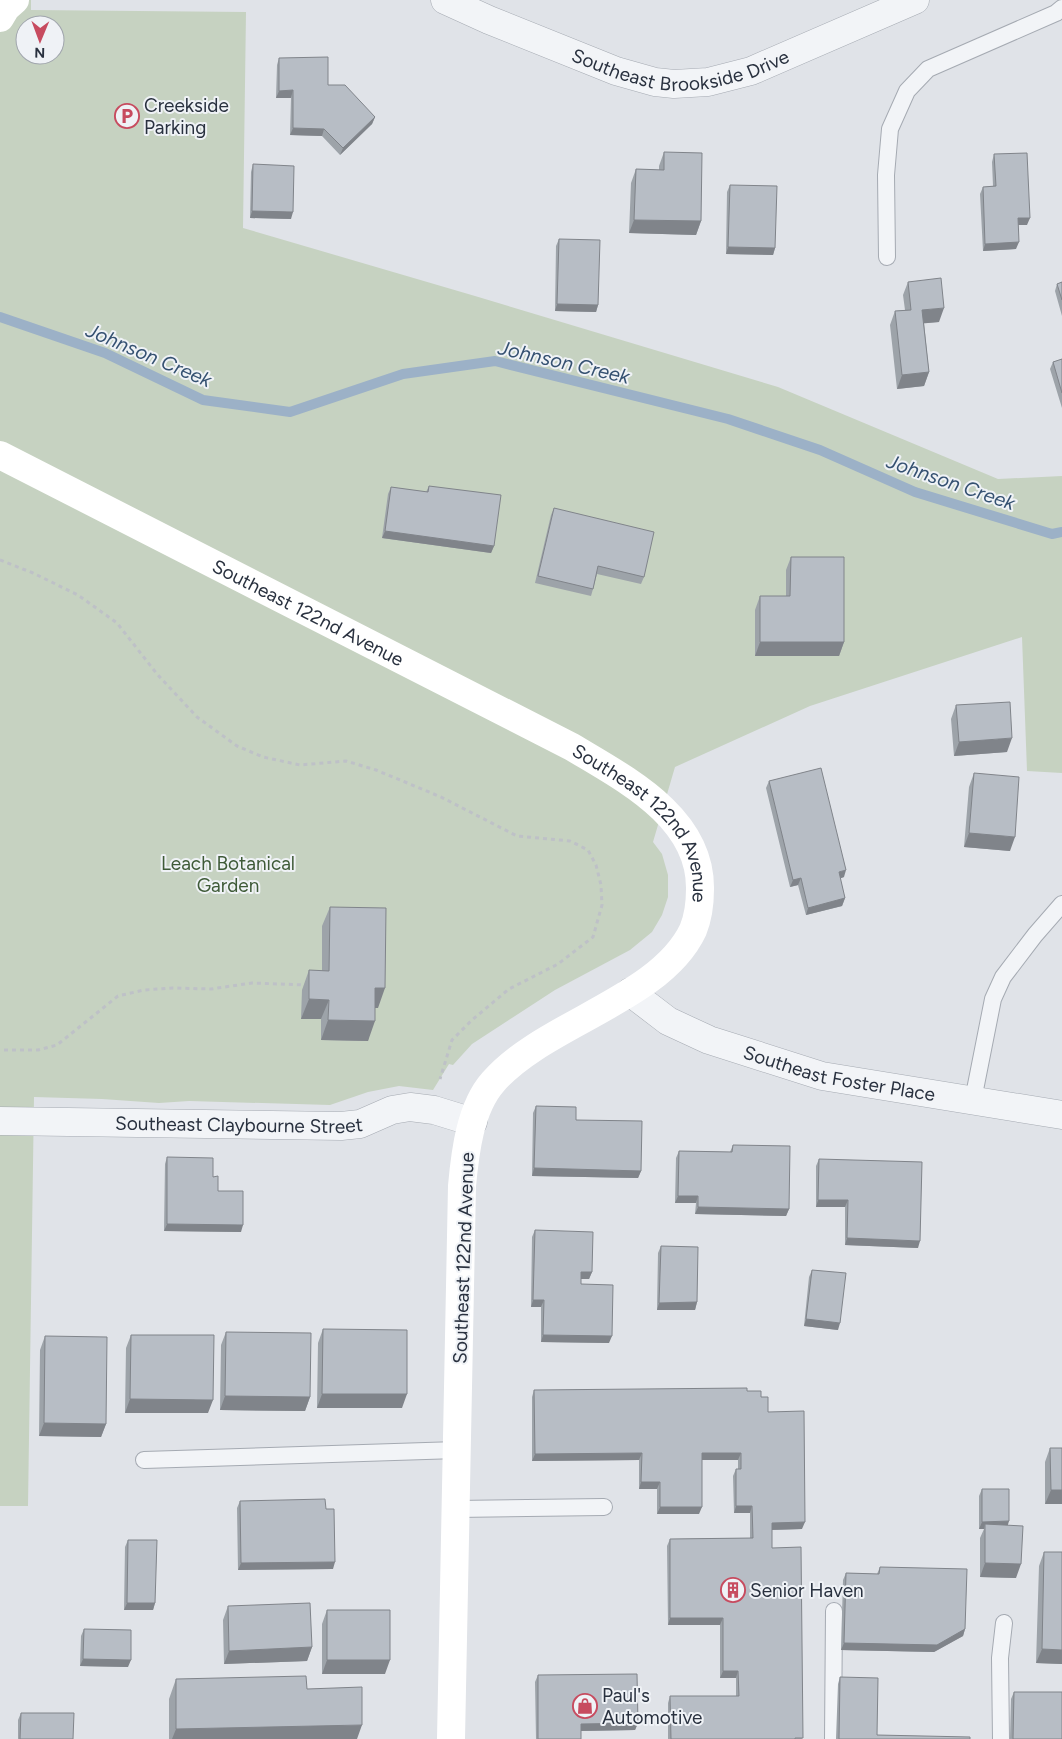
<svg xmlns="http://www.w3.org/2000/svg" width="1062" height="1739" font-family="Figtree,sans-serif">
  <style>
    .green { fill: #c6d2c1; fill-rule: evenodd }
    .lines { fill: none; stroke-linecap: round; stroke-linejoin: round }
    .stream { stroke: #9cb1c7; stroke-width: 10 }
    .lane-casing { stroke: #a5aab2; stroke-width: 18 }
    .street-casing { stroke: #a5aab2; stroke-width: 29 }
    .path { stroke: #bec1c7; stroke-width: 3; stroke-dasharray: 4 4; stroke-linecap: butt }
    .lane { stroke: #f2f4f7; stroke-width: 16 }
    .street { stroke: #f2f4f7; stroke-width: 28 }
    .secondary { stroke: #fff; stroke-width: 28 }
    .wall { fill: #9da3a9 }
    .shaded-wall { fill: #80848a }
    .building { fill: #b7bdc5; stroke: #80848a }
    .labels { text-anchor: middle; stroke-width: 4; stroke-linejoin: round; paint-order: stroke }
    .street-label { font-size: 19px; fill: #29313f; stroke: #eff2f6 }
    .poi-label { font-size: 19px; fill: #29313f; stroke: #eff2f6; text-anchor: start }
    .park-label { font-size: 19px; fill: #3e5a37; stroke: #eff2f6 }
    .water-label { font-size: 20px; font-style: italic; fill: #355171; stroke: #eff2f6 }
  </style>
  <rect width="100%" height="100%" fill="#e0e3e8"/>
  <path class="green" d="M 0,0 L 31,0 L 31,10 L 246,12 L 243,228 L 475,296 L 778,387 L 998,479 L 1062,476 L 1062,773 L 1027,771 L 1022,637 L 810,706 L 675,767 L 653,842 L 662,854 L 668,875 L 668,897 L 662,915 L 652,932 L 630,950 L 555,990 L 472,1044 L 453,1065 L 449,1064 L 433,1090 L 399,1086 L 368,1092 L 330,1105 L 189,1101 L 159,1103 L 102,1099 L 34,1097 L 28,1506 L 0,1506 ZM 25,25 L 55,25 L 55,55 L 25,55 Z"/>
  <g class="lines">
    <path class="stream" d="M 0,317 L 105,353 L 203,400 L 290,412 L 403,374 L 495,361 L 728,419 L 820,450 L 915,492 L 1052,534 L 1062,532"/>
    <defs>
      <path id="lane" d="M 887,257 L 886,175 L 890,129 L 907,91 L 928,69 L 1056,13 L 1062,8
        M 973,1100 L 993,999 L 1003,977 L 1035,935 L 1062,904
        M 144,1460 L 457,1450
        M 456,1509 L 604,1507
        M 833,1739 L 834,1611
        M 1001,1739 L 1000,1658 L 1004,1623"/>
      <g id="street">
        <path id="s1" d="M 445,0 L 489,20 L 616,71 L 655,82 L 674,84 L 708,82 L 751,71 L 915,0"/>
        <path id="s2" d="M 630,992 L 668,1021 L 709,1040 L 822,1076 L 1062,1115"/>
        <path id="s3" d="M 0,1121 L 341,1126 L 360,1124 L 392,1110 L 410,1107 L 434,1110 L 473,1122"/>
      </g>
    </defs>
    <use href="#lane" class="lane-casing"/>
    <use href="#street" class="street-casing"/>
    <path class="path" d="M 0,560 L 33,573 L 78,595 L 117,623 L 157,674 L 197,717 L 237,746 L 263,757 L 300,765 L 346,761 L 376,770 L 441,797 L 517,836 L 570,841 L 588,850 L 596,865 L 601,885 L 602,905 L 593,937 L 558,964 L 509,989 L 472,1020 L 452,1040 L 440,1079
      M 4,1050 L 38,1050 L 57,1045 L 118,996 L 144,990 L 173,988 L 211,989 L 252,983 L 306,985"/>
    <use href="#lane" class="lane"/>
    <use href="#street" class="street"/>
    <g class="secondary">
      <path d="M 0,18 L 6,8 L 15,0"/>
      <path id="s4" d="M 0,455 L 572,747 C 625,779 701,817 700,889 C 700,903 698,918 693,930 C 660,1000 544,1023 493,1082 C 470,1108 465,1153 462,1186 L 451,1739"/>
    </g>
  </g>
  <path class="wall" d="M 279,58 L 328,85 L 375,117 L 372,124 L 340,155 L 322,136 L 290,135 L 291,98 L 276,98 L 277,65 Z
    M 664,152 L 701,221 L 696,235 L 629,233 L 631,183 L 636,169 L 659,170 L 659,166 Z
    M 994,154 L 1027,225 L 1018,225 L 1016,249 L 983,251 L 980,194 L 983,187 L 993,186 L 992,162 Z
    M 253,164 L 291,219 L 250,218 L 251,172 Z
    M 730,185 L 775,248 L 773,255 L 726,254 L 727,192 Z
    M 559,239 L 598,305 L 596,312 L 555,311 L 556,246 Z
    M 908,282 L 939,322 L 924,323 L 929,372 L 924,386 L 897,389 L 890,325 L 895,311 L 905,310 L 903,295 Z
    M 1062,282 L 1062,316 L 1055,291 L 1057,284 Z
    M 1062,359 L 1062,408 L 1050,369 L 1053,362 Z
    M 429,486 L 494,546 L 491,553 L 382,538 L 388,494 L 391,487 L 426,492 Z
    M 554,508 L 644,577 L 641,584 L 597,574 L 593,589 L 591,596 L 535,583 L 551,515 Z
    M 791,557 L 844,642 L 839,656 L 755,656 L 755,610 L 760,596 L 786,596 L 786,570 Z
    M 956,705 L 1007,752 L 954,756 L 951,719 Z
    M 974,773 L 1010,851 L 964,847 L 969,787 Z
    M 769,781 L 844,877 L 840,878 L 845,898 L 842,906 L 806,915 L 798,885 L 790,887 L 766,788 Z
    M 330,907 L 378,1008 L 375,1008 L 368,1041 L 321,1040 L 321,1019 L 301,1019 L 302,990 L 309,970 L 322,971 L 322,926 Z
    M 536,1106 L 576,1120 L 641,1171 L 638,1178 L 532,1176 L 533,1113 Z
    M 733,1145 L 789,1209 L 786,1216 L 695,1214 L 696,1203 L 675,1203 L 676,1158 L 679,1151 L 730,1152 Z
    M 167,1157 L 213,1177 L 218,1191 L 241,1232 L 164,1231 L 165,1164 Z
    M 819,1159 L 918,1248 L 845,1245 L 845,1207 L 816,1207 L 816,1166 Z
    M 535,1230 L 592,1272 L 589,1279 L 581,1279 L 581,1284 L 609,1343 L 541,1342 L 541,1307 L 531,1307 L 532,1237 Z
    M 661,1246 L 697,1302 L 695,1310 L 657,1310 L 658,1253 Z
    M 812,1270 L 838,1330 L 804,1326 L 809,1277 Z
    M 323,1329 L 402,1408 L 317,1408 L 318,1343 Z
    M 226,1332 L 310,1397 L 305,1411 L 220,1410 L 221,1345 Z
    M 131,1335 L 208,1413 L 125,1413 L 126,1348 Z
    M 45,1336 L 106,1424 L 101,1437 L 39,1436 L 40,1350 Z
    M 534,1390 L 747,1391 L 761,1397 L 768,1412 L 802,1529 L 772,1530 L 772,1548 L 802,1739 L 668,1739 L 668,1703 L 670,1696 L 736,1696 L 736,1678 L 720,1678 L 720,1625 L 668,1625 L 667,1546 L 670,1539 L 750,1538 L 750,1513 L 734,1513 L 733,1476 L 736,1469 L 738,1469 L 738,1460 L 702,1460 L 699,1514 L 657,1514 L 657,1489 L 639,1489 L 639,1460 L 532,1461 L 532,1397 Z
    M 1050,1448 L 1062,1448 L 1062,1504 L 1045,1504 L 1045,1462 Z
    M 982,1489 L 1008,1525 L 1016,1578 L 980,1577 L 980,1538 L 984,1529 L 979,1529 L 979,1496 Z
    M 240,1501 L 326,1509 L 333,1569 L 238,1570 L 237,1508 Z
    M 128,1540 L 155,1603 L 153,1610 L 124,1610 L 125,1547 Z
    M 1044,1552 L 1062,1664 L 1036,1663 L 1039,1566 Z
    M 880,1567 L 965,1629 L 963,1636 L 934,1652 L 841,1650 L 843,1580 L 846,1573 L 877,1574 Z
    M 228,1606 L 312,1647 L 307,1661 L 224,1664 L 223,1620 Z
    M 327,1610 L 385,1674 L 322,1674 L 322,1624 Z
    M 84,1629 L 128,1667 L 80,1666 L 81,1636 Z
    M 538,1675 L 638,1723 L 635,1730 L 581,1731 L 581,1739 L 536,1739 L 535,1682 Z
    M 840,1677 L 877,1735 L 970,1739 L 836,1739 L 838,1684 Z
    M 176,1679 L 307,1689 L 357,1739 L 169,1739 L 169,1699 Z
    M 1014,1692 L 1062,1739 L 1010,1739 L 1011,1699 Z
    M 21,1713 L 73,1739 L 18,1739 L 18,1720 Z"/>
  <path class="shaded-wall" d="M 293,90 L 291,98 L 276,98 L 279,91 Z
    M 375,117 L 372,124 L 340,155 L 343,148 Z
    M 293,128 L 324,129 L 322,136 L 290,135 Z
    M 252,211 L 293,212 L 291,219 L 250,218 Z
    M 1018,218 L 1030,218 L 1027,225 L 1015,225 Z
    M 634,220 L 701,221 L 696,235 L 629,233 Z
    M 1019,242 L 1016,249 L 983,251 L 985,244 Z
    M 728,247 L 775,248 L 773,255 L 726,254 Z
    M 557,304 L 598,305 L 596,312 L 555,311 Z
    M 944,308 L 939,322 L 917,324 L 922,310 Z
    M 929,372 L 924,386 L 897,389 L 902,375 Z
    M 385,531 L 494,546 L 491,553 L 382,538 Z
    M 760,642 L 844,642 L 839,656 L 755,656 Z
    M 1012,738 L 1007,752 L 954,756 L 959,742 Z
    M 969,833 L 1015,837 L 1010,851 L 964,847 Z
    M 846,870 L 844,877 L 836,880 L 839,872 Z
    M 801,878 L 798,885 L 790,887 L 793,880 Z
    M 845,898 L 842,906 L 806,915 L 808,908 Z
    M 375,988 L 385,988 L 378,1008 L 368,1008 Z
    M 309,999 L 329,1000 L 321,1019 L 301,1019 Z
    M 328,1020 L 375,1021 L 368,1041 L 321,1040 Z
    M 534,1168 L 641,1171 L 638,1178 L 532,1176 Z
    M 678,1196 L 698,1196 L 696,1203 L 675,1203 Z
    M 818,1200 L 848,1200 L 845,1207 L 816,1207 Z
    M 698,1207 L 789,1209 L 786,1216 L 695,1214 Z
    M 167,1224 L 243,1225 L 241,1232 L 164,1231 Z
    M 847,1238 L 920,1241 L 918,1248 L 845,1245 Z
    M 581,1272 L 592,1272 L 589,1279 L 579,1279 Z
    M 533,1300 L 544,1300 L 541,1307 L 531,1307 Z
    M 697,1302 L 695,1310 L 657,1310 L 659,1303 Z
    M 806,1319 L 840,1323 L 838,1330 L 804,1326 Z
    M 543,1335 L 612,1336 L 609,1343 L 541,1342 Z
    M 322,1394 L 407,1394 L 402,1408 L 317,1408 Z
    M 225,1396 L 310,1397 L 305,1411 L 220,1410 Z
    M 130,1399 L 213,1400 L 208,1413 L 125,1413 Z
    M 44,1423 L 106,1424 L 101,1437 L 39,1436 Z
    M 642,1453 L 639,1460 L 532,1461 L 535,1454 Z
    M 702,1453 L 741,1453 L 738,1460 L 699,1460 Z
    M 641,1482 L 660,1482 L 657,1489 L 639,1489 Z
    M 1051,1490 L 1062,1490 L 1062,1504 L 1045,1504 Z
    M 736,1506 L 752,1506 L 750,1513 L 734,1513 Z
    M 660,1507 L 702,1507 L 699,1514 L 657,1514 Z
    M 1009,1521 L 1007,1528 L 985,1524 L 984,1529 L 979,1529 L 982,1522 Z
    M 805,1522 L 802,1529 L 769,1530 L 772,1523 Z
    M 335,1562 L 333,1569 L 238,1570 L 241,1563 Z
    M 985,1563 L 1021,1564 L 1016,1578 L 980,1577 Z
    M 127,1603 L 155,1603 L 153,1610 L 124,1610 Z
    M 670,1618 L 723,1618 L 720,1625 L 668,1625 Z
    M 965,1629 L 963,1636 L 934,1652 L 841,1650 L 844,1643 Z
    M 312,1647 L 307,1661 L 224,1664 L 229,1651 Z
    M 1042,1649 L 1062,1650 L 1062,1664 L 1036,1663 Z
    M 83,1659 L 131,1660 L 128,1667 L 80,1666 Z
    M 327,1660 L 390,1660 L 385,1674 L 322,1674 Z
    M 723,1671 L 738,1671 L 736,1678 L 720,1678 Z
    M 638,1723 L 635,1730 L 579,1731 L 581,1724 Z
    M 362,1725 L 357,1739 L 172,1739 L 176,1729 Z"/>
  <path class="building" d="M 328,57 L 328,85 L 345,85 L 375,117 L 343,148 L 324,129 L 293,128 L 293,90 L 279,91 L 279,58 Z
    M 664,152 L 702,153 L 701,221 L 634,220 L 636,169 L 664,170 Z
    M 1027,153 L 1030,218 L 1018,218 L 1019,242 L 985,244 L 983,187 L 996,186 L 994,154 Z
    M 253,164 L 294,166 L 293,212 L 252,211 Z
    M 730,185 L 777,186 L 775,248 L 728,247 Z
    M 559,239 L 600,240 L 598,305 L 557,304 Z
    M 941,278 L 944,308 L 922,310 L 929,372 L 902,375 L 895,311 L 911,310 L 908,282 Z
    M 1062,282 L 1062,300 L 1057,284 Z
    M 1062,359 L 1062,393 L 1053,362 Z
    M 429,486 L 501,495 L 494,546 L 385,531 L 391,487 L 428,492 Z
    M 554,508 L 654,532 L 644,577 L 598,566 L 593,589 L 538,576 Z
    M 791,557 L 844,557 L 844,642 L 760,642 L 760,596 L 790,596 Z
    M 1010,702 L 1012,738 L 959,742 L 956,705 Z
    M 821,768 L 846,870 L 839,872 L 845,898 L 808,908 L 801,878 L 793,880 L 769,781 Z
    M 974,773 L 1019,777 L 1015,837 L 969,833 Z
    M 330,907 L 386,908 L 385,988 L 375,988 L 375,1021 L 328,1020 L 329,1000 L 309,999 L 309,970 L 329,971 Z
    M 536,1106 L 576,1107 L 576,1120 L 642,1121 L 641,1171 L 534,1168 Z
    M 733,1145 L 790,1146 L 789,1209 L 698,1207 L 698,1196 L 678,1196 L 679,1151 L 732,1152 Z
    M 167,1157 L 213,1158 L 213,1177 L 218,1176 L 218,1191 L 243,1191 L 243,1225 L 167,1224 Z
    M 819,1159 L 922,1162 L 920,1241 L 847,1238 L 848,1200 L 818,1200 Z
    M 535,1230 L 593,1232 L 592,1272 L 581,1272 L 581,1284 L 613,1285 L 612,1336 L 543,1335 L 544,1300 L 533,1300 Z
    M 661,1246 L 698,1247 L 697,1302 L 659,1303 Z
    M 812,1270 L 846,1273 L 840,1323 L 806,1319 Z
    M 323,1329 L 407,1330 L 407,1394 L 322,1394 Z
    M 226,1332 L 311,1333 L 310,1397 L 225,1396 Z
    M 131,1335 L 214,1335 L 213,1400 L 130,1399 Z
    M 45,1336 L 107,1337 L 106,1424 L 44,1423 Z
    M 747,1388 L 747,1391 L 761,1391 L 761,1397 L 768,1397 L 768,1412 L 804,1411 L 805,1522 L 772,1523 L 772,1548 L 801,1547 L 803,1738 L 795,1738 L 795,1739 L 671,1739 L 670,1696 L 739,1696 L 738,1671 L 723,1671 L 723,1618 L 670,1618 L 670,1539 L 753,1538 L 752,1506 L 736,1506 L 736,1469 L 741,1469 L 741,1453 L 702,1453 L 702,1507 L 660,1507 L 660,1482 L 641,1482 L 642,1453 L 535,1454 L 534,1390 Z
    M 1050,1448 L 1062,1448 L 1062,1490 L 1051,1490 Z
    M 982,1489 L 1009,1489 L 1009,1521 L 982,1522 Z
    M 325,1499 L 326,1509 L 334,1509 L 335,1562 L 241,1563 L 240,1501 Z
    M 985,1524 L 1023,1526 L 1021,1564 L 985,1563 Z
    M 128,1540 L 157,1540 L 155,1603 L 127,1603 Z
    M 1044,1552 L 1062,1552 L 1062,1650 L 1042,1649 Z
    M 880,1567 L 967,1569 L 965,1629 L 937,1645 L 844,1643 L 846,1573 L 879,1574 Z
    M 310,1603 L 312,1647 L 229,1651 L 228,1606 Z
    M 327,1610 L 390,1610 L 390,1660 L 327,1660 Z
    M 84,1629 L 131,1630 L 131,1660 L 83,1659 Z
    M 637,1674 L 638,1723 L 581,1724 L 581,1739 L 538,1739 L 538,1675 Z
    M 306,1676 L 307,1689 L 362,1687 L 362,1725 L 176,1729 L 176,1679 Z
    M 840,1677 L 878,1678 L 877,1735 L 970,1737 L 970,1739 L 839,1739 Z
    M 1014,1692 L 1062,1692 L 1062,1739 L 1013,1739 Z
    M 21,1713 L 74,1713 L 73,1739 L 20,1739 Z"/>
  <defs>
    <symbol id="parking-ring" viewBox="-11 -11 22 22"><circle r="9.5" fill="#eff2f6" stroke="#c74b5f" stroke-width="1.5"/><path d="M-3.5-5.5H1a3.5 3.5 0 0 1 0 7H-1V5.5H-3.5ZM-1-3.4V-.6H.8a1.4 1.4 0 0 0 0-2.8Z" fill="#c74b5f"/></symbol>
    <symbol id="building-ring" viewBox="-11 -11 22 22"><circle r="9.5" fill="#eff2f6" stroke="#c74b5f" stroke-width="1.5"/><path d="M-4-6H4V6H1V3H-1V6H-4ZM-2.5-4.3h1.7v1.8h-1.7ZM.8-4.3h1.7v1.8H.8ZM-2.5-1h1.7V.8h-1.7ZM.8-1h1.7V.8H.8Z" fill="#c74b5f"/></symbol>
    <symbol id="shop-ring" viewBox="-11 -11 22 22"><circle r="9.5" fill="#eff2f6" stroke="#c74b5f" stroke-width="1.5"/><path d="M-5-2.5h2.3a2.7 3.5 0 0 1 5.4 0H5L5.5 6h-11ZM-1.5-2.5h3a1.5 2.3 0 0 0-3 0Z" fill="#c74b5f"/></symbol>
  </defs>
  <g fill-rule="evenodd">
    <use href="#parking-ring" x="113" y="102" width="28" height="28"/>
    <use href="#building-ring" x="719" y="1576" width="28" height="28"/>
    <use href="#shop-ring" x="571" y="1692" width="28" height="28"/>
  </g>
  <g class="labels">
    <g class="street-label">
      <text dy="7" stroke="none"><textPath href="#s1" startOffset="251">Southeast Brookside Drive</textPath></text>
      <text dy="7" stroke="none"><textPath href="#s4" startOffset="346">Southeast 122nd Avenue</textPath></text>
      <text dy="7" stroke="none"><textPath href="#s4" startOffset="751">Southeast 122nd Avenue</textPath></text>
      <text dy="7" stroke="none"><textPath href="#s2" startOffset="228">Southeast Foster Place</textPath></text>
      <text dy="7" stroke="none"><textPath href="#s3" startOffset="239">Southeast Claybourne Street</textPath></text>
      <text transform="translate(463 1258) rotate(-88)" y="7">Southeast 122nd Avenue</text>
    </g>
    <g class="poi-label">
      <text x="144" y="112">Creekside<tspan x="144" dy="22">Parking</tspan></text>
      <text x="750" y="1597">Senior Haven</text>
      <text x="602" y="1702">Paul's<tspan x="602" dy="22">Automotive</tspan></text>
    </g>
    <g class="park-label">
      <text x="228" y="870">Leach Botanical<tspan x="228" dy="22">Garden</tspan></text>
    </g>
    <g class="water-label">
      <text transform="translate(149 355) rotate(23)" y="7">Johnson Creek</text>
      <text transform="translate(564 362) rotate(13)" y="7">Johnson Creek</text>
      <text transform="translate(951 482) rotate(19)" y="7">Johnson Creek</text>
    </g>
  </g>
  <g transform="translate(40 40) rotate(181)"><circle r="24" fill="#eff2f6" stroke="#a0a5ad"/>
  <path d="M0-4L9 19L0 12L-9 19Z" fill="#c74b5f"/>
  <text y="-8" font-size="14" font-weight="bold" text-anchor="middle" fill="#29313f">N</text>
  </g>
</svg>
